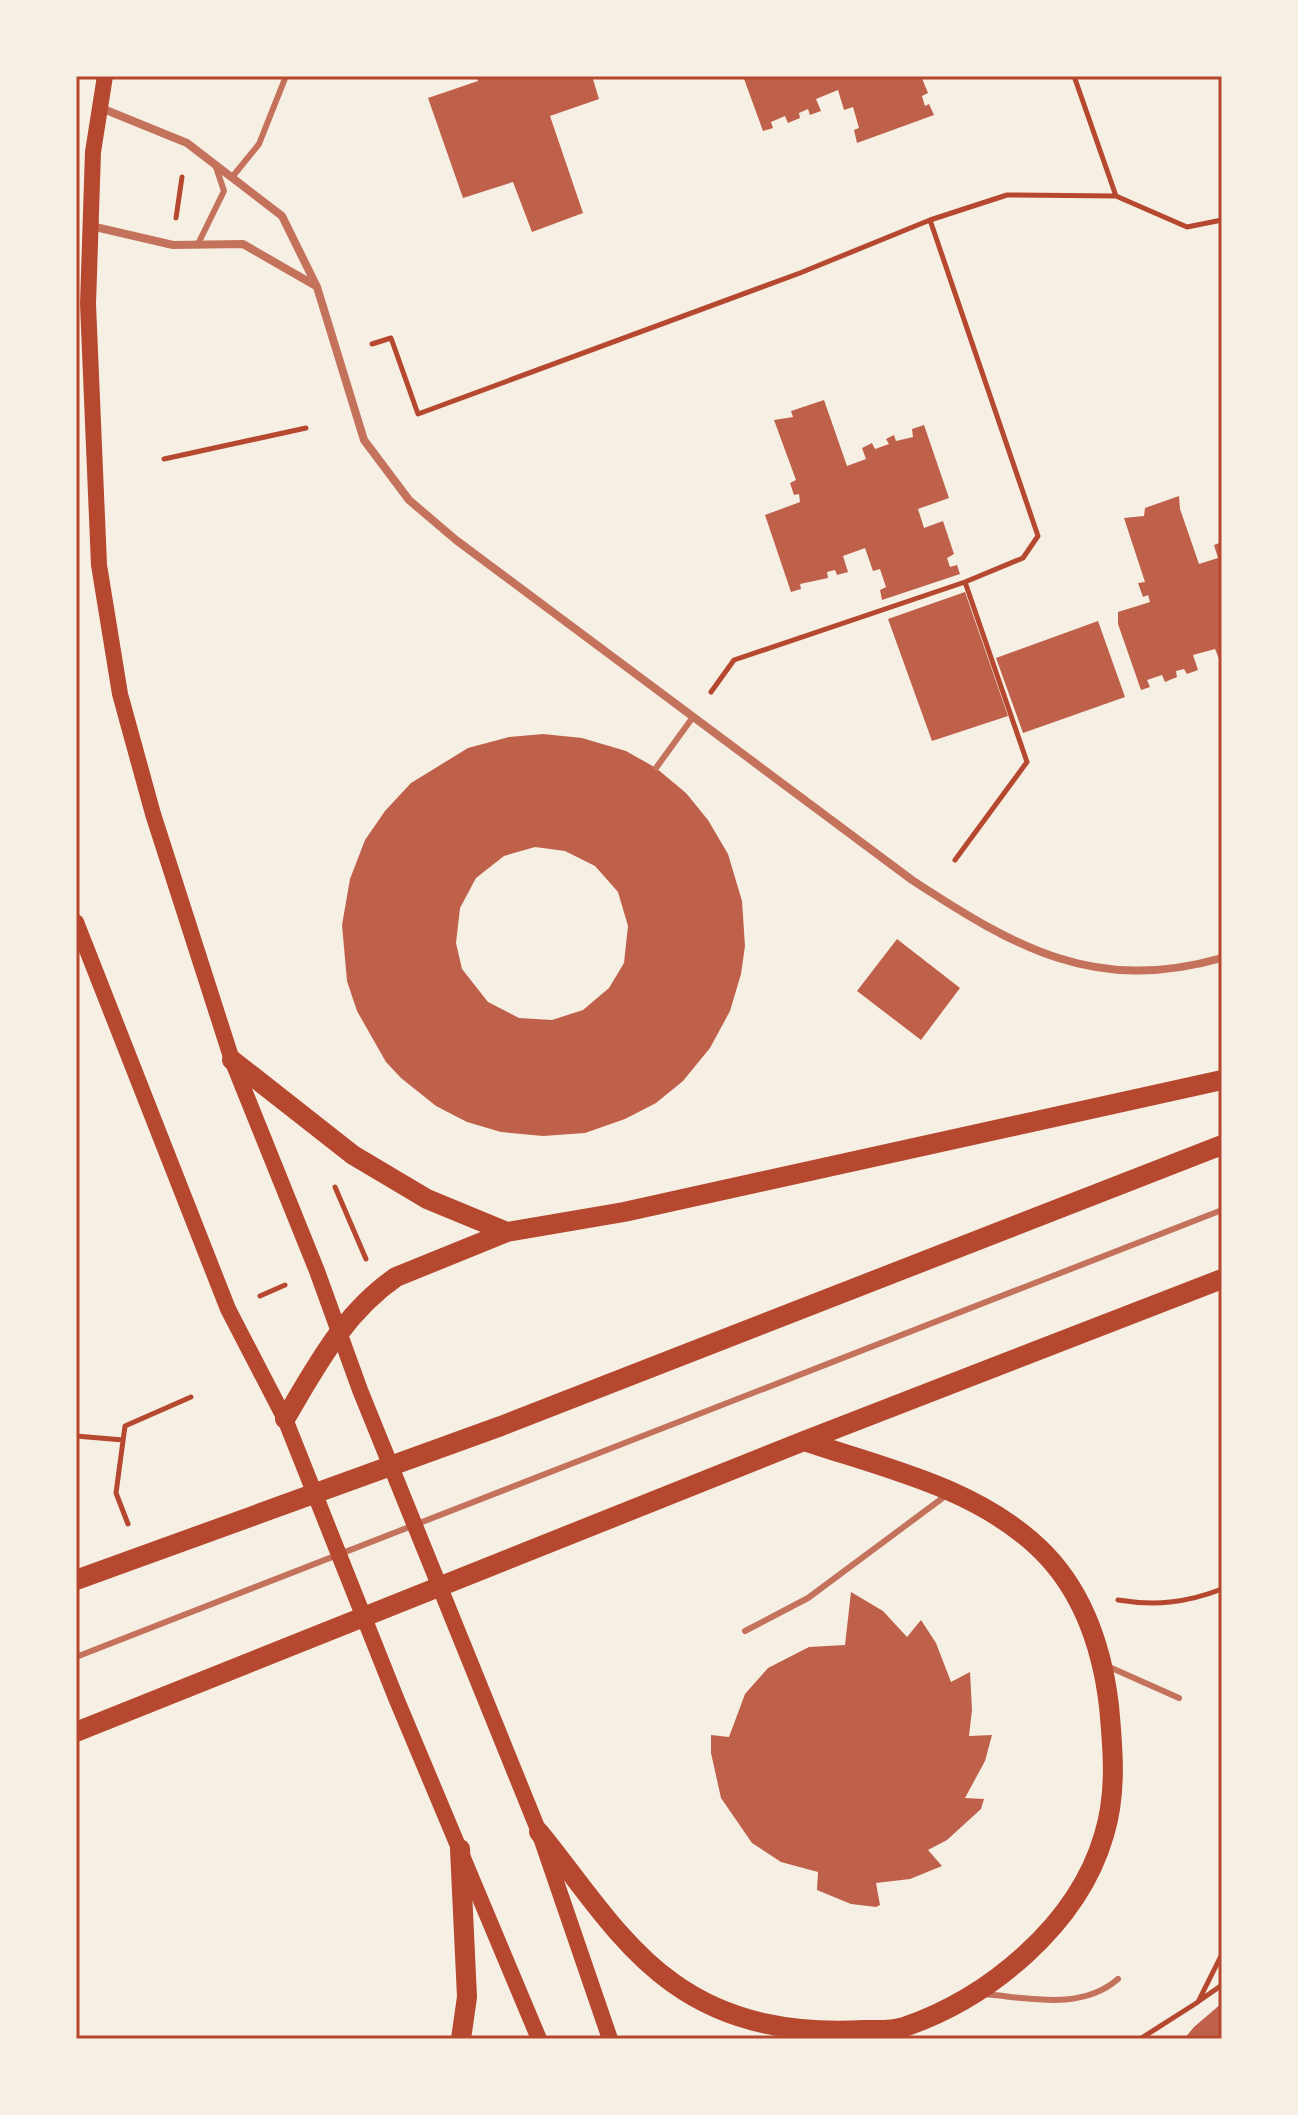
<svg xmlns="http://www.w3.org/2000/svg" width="1298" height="2115" font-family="'Archivo Narrow',sans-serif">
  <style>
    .building { fill: #bf614a; fill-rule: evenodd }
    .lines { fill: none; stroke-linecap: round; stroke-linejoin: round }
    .path { stroke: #b5482f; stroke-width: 5 }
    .service { stroke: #c5725c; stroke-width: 6 }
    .minor { stroke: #c5725c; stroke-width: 8 }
    .secondary { stroke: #b5482f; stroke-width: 16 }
    .primary { stroke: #b5482f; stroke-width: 20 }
    .neatline { fill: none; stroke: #b5482f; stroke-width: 3 }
  </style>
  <rect width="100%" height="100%" fill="#f6efe4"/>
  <path class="building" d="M 476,76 L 592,76 L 599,99 L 550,116 L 583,213 L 532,232 L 513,182 L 463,198 L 428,98 L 478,81 Z
    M 743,76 L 921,76 L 928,93 L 922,96 L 925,106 L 929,104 L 934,115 L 857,143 L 854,130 L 859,128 L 853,107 L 844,110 L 838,90 L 816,99 L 821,111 L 810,115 L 808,109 L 799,113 L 800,118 L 788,123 L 785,116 L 771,122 L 773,128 L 763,131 Z
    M 824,400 L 847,466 L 866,459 L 862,448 L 872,443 L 875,449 L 889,444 L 886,439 L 894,435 L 896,441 L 913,437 L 912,429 L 924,425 L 949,498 L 918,509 L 924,528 L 943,521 L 954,554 L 947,558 L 950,567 L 957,565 L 960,574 L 882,600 L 880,590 L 886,587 L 880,569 L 873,571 L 865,548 L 843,556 L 848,572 L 837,575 L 835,570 L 827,572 L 828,578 L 800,584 L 801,589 L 791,592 L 765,515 L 800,502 L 799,494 L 794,495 L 790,483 L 796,480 L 774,420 L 793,417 L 791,411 Z
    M 1179,496 L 1180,509 L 1199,564 L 1218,558 L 1214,545 L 1222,542 L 1222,666 L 1215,649 L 1193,655 L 1198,670 L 1187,674 L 1184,669 L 1176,671 L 1177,677 L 1165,682 L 1162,675 L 1147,680 L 1150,687 L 1141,690 L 1118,624 L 1118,612 L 1150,602 L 1148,595 L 1143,597 L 1138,583 L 1145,582 L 1124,518 L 1144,516 L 1145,508 Z
    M 965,592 L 1008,716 L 932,741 L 888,619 Z
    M 1098,621 L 1125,697 L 1023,733 L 996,658 Z
    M 543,734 L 582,738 L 626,751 L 656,768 L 686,793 L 708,820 L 728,854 L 742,901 L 745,946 L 741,974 L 730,1011 L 710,1048 L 683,1081 L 656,1103 L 625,1119 L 585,1133 L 543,1136 L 501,1132 L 467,1122 L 436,1106 L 401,1078 L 386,1062 L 357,1011 L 347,981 L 342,925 L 350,879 L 365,840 L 385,811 L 411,783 L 468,748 L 509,737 ZM 535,847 L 565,851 L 595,866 L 618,892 L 628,926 L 624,963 L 609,988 L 583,1010 L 552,1020 L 519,1018 L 488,1002 L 462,969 L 456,943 L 460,908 L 476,878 L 504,856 Z
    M 897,939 L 960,988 L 921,1040 L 857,991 Z
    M 851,1592 L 883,1611 L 907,1637 L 921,1620 L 936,1643 L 951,1682 L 970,1672 L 972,1710 L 969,1736 L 992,1735 L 985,1761 L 965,1798 L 984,1799 L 981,1809 L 947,1840 L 928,1850 L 942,1866 L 910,1879 L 876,1883 L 880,1905 L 876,1907 L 851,1904 L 817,1890 L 818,1872 L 781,1862 L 752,1843 L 721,1798 L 711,1753 L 711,1735 L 729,1737 L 745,1694 L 768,1668 L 809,1647 L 845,1645 Z
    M 1222,2003 L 1222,2039 L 1184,2039 L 1194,2027 Z"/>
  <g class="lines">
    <path class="path" d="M 1074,76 L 1116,196
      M 176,218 L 182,177
      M 372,344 L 391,338 L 418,414 L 800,273 L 930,220 L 1007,195 L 1116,196 L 1187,227 L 1222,220
      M 164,459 L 306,428
      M 711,692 L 734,660 L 965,582 L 1023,558 L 1038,536 L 930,220
      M 955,860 L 1027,762 L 965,582
      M 335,1187 L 366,1259
      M 260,1296 L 285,1285
      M 76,1436 L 123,1440
      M 128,1524 L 116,1493 L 125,1426 L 191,1397
      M 1118,1600 C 1155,1606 1186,1603 1222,1589
      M 1199,2001 L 1222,1985
      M 1140,2039 L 1198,2002 L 1222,1954"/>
    <path class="service" d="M 233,176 L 259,144 L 286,76
      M 198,244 L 224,191 L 216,167
      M 656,768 L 693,717
      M 745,1631 L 808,1598 L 948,1494
      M 76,1657 L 1222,1210
      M 1107,1666 L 1179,1698
      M 984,1994 C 1030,1998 1081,2011 1118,1979"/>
    <path class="minor" d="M 101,108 L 187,143 L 282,216 L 317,287 L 364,440 L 409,500 L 456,540 L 912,880 C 1016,948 1095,994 1222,958
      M 91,226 L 173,245 L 243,244 L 316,286"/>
    <path class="secondary" d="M 105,76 L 93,152 L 88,304 L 99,565 L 120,694 L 153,814 L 232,1060 L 317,1271 L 360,1390 L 539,1832 L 610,2039
      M 76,922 L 228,1309 L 285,1419 L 396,1698 L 539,2039"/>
    <path class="primary" d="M 232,1060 L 353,1155 L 427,1199 L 507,1232
      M 285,1419 C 317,1365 344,1313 396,1277 L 507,1232 L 624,1212 L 1222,1080
      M 76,1580 L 501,1426 L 1222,1145
      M 76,1732 L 804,1441 L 1222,1279
      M 539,1832 C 580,1882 619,1945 673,1983 C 730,2024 796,2034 865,2030 C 877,2030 892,2031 904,2027 C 989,1998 1078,1925 1104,1835 C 1117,1793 1113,1749 1109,1706 C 1102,1647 1083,1590 1039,1548 C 976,1488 885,1468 804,1441
      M 460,1849 L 467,1997 L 461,2039"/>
  </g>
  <rect width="1298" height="2115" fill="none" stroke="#f6efe4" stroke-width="156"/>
  <rect x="78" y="78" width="1142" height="1959" class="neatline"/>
</svg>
